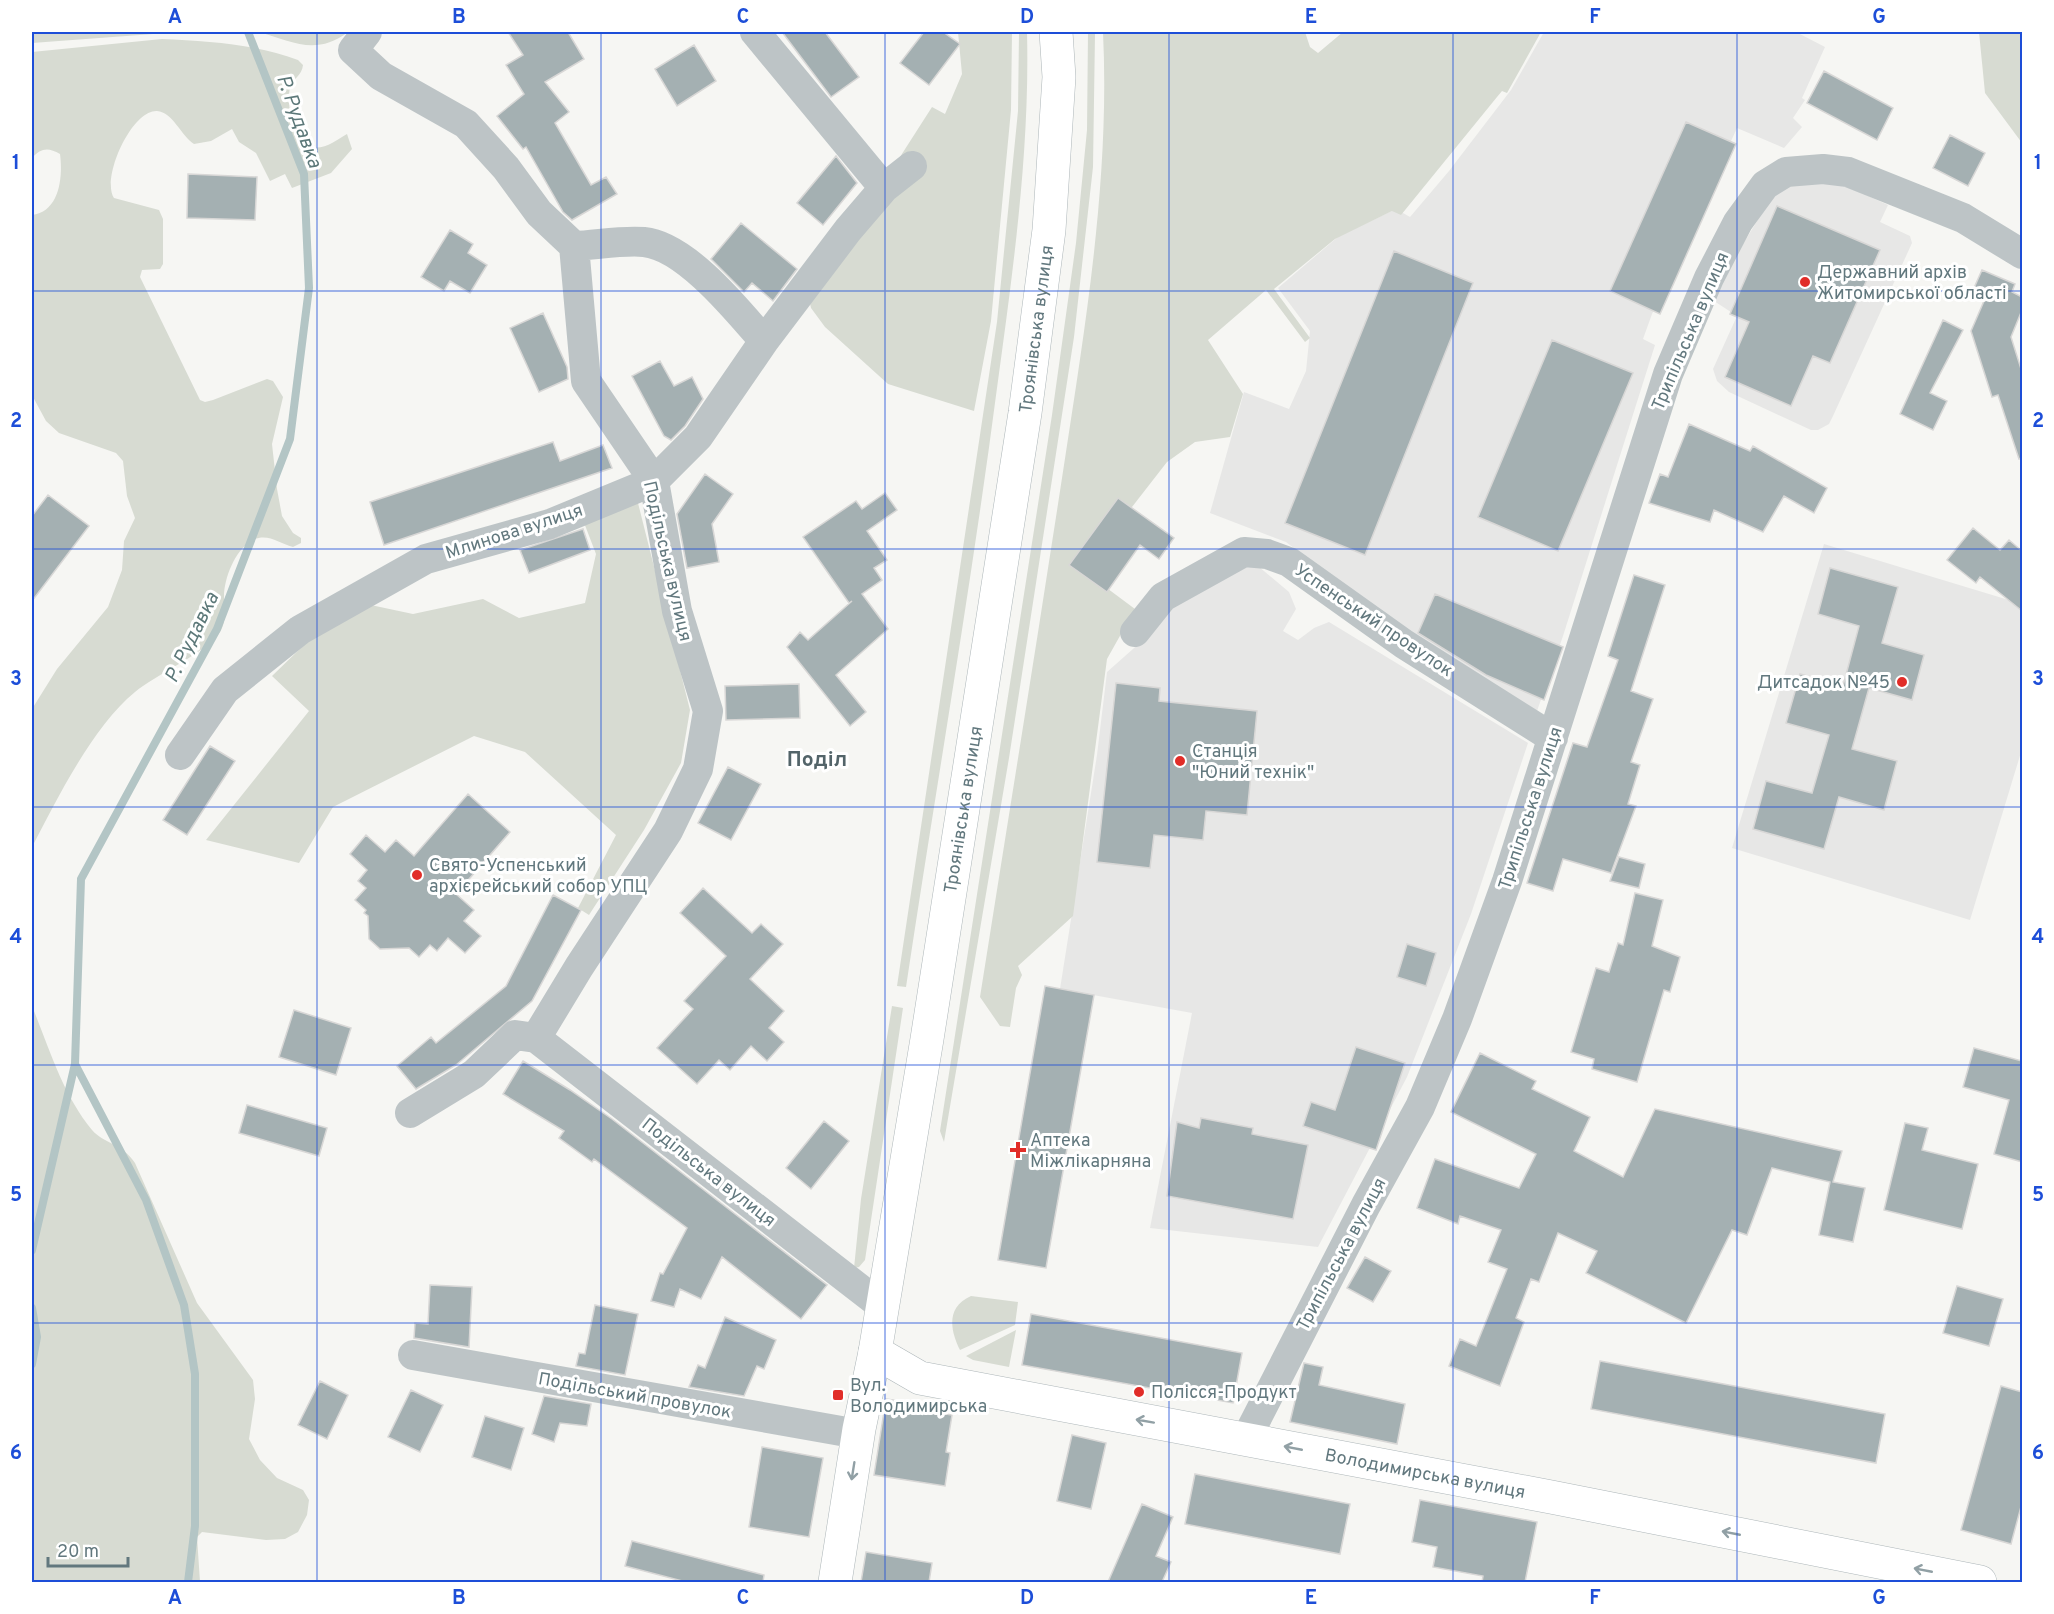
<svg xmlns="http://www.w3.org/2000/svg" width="2054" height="1614" font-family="Overpass,sans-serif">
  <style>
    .built { fill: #e7e7e6 }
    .green { fill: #d7dbd2 }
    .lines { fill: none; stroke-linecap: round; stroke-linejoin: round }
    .stream { stroke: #b3c5c5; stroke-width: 8 }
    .building { fill: #a4b0b2; stroke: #d8d7d6; stroke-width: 1.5 }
    .secondary-casing { stroke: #adb6b9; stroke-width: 34 }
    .street { stroke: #bdc4c6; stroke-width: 30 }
    .secondary { stroke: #fff; stroke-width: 33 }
    .oneway { stroke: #91a0a5 }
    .grid { fill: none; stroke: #1d4ed8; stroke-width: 1.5; stroke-opacity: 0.55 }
    .poi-dot { fill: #e12d28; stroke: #fff; stroke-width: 2 }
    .labels { text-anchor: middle; stroke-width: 6; stroke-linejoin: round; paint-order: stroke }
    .poi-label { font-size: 18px; fill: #62787e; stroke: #fff; text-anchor: start }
    .street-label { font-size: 18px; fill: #62787e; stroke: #fff }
    .water-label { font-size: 20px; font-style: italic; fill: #5c7879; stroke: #fff }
    .quarter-label { font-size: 21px; font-weight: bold; fill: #536469; stroke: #fff }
    .neatline { fill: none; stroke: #1d4ed8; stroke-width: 2 }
    .grid-label { font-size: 20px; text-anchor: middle; font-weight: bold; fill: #1d4ed8 }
  </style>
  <rect width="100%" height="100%" fill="#f6f6f3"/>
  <path class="built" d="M 1544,32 L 1796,32 L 1825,47 L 1802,98 L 1805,100 L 1793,118 L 1802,127 L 1784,148 L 1737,128 L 1652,314 L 1643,339 L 1655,345 L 1563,636 L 1537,711 L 1363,602 L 1286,542 L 1210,513 L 1244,392 L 1289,409 L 1306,371 L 1310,331 L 1278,288 L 1339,236 L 1396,209 L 1410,217 L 1449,171 L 1511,90 Z
    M 1803,183 L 1842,184 L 1888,205 L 1880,222 L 1910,236 L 1912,243 L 1833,416 L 1829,424 L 1818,430 L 1811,430 L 1729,392 L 1717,381 L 1713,369 L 1737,316 L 1714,301 L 1728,269 L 1771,198 L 1789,186 Z
    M 1824,544 L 2022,604 L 2022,749 L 1970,920 L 1732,848 Z
    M 1252,561 L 1289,592 L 1296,609 L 1283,631 L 1298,640 L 1314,628 L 1329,622 L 1528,743 L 1471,914 L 1407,1077 L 1318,1247 L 1150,1228 L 1192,1013 L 1060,989 L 1097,755 L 1107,672 L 1151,633 L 1176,602 Z"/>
  <path class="green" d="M 32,32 L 180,32 L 32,43 Z
    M 259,32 L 348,32 C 316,56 293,42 259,32 Z
    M 958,32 L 1012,32 L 1011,110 L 991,321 L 974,411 L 888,384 L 825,327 L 811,308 L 809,299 L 932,107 L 945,114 L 962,74 Z
    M 1019,32 L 1027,32 C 1030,150 1013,271 997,388 C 971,588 936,787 906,987 L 897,986 L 997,322 L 1018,111 Z
    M 1088,32 L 1095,34 L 1093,167 L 1074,337 L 1009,758 L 944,1142 L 940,1131 L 1052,415 L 1076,243 L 1087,130 Z
    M 1103,32 L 1305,32 L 1310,47 L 1318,53 L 1343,32 L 1541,32 L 1507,93 L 1502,91 L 1497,97 L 1401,215 L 1392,211 L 1335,239 L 1274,289 L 1310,338 L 1305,342 L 1266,290 L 1208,340 L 1243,394 L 1230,437 L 1195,442 L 1167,462 L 1090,561 L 1092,577 L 1135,609 L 1107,659 L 1073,916 L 1018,966 L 1022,975 L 1016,988 L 1010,1027 L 1000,1026 L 980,997 C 1008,820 1037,642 1064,465 C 1086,321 1110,177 1103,32 Z
    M 1979,32 L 2022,32 L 2022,143 L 1985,93 Z
    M 162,39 C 209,41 254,44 298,60 L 303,65 C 302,76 292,79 290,88 C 286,104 293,143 312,147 C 324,150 337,140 347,134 L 352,149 L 331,173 L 292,188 L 285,174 L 270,181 L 256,153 L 239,142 L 232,129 L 211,141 L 194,144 C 181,136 173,112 157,111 C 131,110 101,179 114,198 L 159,210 L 163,219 L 163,264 L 160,269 L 142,270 L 140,277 L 200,400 L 205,402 L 213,400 L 267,379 L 273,381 L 283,397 L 272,444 L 277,489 L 282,516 L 293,533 L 301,538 L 301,543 L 293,547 C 278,543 267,532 251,541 C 235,551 224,578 224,597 C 224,609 227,620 220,632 C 206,653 155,675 135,692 C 93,726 57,799 32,847 L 32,709 L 57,669 L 108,607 L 122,570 L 124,541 L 135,518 L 127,496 L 123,461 L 116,453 L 59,433 L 46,421 L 33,397 L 32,215 C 60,212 63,176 60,154 C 48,147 41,148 32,158 L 32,52 Z
    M 637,499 L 690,710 L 681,763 L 644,830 L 589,915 L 578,908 L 616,835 L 525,752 L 474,736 L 333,807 L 299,863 L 206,840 L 309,711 L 272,676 L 308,641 L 366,604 L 413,614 L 483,599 L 519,618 L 585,603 L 596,554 L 583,520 Z
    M 32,1006 C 49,1048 63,1095 92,1130 C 104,1144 122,1143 135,1163 L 197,1303 L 253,1380 L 255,1399 L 249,1439 L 260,1460 L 277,1478 L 303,1490 L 309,1500 L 307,1515 L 298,1532 L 285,1539 L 266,1540 L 202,1532 L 197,1537 L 200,1582 L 32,1582 Z
    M 892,1006 L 903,1008 L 865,1260 L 859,1267 L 854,1268 L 861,1199 Z
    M 971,1296 L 1018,1302 L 1015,1325 L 960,1350 C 950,1330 946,1307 971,1296 Z
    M 1016,1330 L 1009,1367 L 973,1360 L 966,1356 Z"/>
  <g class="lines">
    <path class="stream" d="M 75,1064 L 146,1200 L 184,1305 L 195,1374 L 195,1526 L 188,1582
      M 32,1250 L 75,1064 L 81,879 L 217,629 L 290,439 L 309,288 L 304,174 L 248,32
      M 32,1308 L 37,1337 L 32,1364"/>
  </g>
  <path class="building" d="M 508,32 L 568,32 L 584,59 L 545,82 L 569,112 L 555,123 L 591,185 L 606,177 L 617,194 L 572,220 L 563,212 L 526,147 L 523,149 L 497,116 L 524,94 L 506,65 L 523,55 Z
    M 782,32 L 825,32 L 859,77 L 831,97 Z
    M 924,32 L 943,32 L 960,44 L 929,85 L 900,63 Z
    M 694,45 L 716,81 L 677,106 L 655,69 Z
    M 1824,71 L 1893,108 L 1877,140 L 1807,103 Z
    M 1686,122 L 1736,144 L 1660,314 L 1610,291 Z
    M 1950,135 L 1985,153 L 1968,186 L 1933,168 Z
    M 836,156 L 857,183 L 823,225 L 797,203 Z
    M 188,174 L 257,177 L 255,220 L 187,218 Z
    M 1777,206 L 1880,250 L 1830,363 L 1813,356 L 1791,406 L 1725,377 L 1749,322 L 1730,314 Z
    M 741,223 L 797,269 L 773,301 L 752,283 L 744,292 L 711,259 Z
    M 450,230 L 473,244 L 468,253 L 487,265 L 470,293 L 450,281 L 444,291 L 421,277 Z
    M 1394,251 L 1473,283 L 1365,555 L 1285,523 Z
    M 1982,270 L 2015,284 L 2012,292 L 2022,297 L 2022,310 L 2011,337 L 2022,372 L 2022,458 L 2019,459 L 1998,395 L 1992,397 L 1971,331 L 1987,294 L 1974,288 Z
    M 543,313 L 567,367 L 568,379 L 539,392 L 510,328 Z
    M 1943,320 L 1963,330 L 1930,393 L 1947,401 L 1933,430 L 1900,414 Z
    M 1552,340 L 1633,373 L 1558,551 L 1478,517 Z
    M 660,361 L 674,386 L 692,377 L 703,399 L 685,426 L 671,440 L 664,436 L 632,376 Z
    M 1689,424 L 1750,451 L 1753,446 L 1827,488 L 1814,513 L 1784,496 L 1763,532 L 1714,510 L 1710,522 L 1649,503 L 1660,474 L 1668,477 Z
    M 553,442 L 560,461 L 603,445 L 612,468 L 384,545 L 370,502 Z
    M 705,474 L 733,494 L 712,524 L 719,562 L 687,568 L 677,514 Z
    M 885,493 L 897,510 L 867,531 L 887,560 L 874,568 L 882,580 L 862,594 L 888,629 L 836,675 L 866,712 L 850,726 L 787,647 L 800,632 L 808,640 L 852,601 L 849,603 L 803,537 L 856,501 L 862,509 Z
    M 48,495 L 89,526 L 32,601 L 32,516 Z
    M 1118,498 L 1174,538 L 1159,559 L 1140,545 L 1107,592 L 1069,565 Z
    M 1973,528 L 2000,550 L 2009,540 L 2022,551 L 2022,611 L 1980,577 L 1976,583 L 1947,560 Z
    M 583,529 L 590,550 L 529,573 L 520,550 Z
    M 1830,568 L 1898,587 L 1882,643 L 1924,655 L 1912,700 L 1869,688 L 1852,749 L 1897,761 L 1884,810 L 1839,797 L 1824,849 L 1753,829 L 1766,781 L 1812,793 L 1829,735 L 1786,723 L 1800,674 L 1843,686 L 1859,626 L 1818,614 Z
    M 1634,575 L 1665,585 L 1631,691 L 1653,699 L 1631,762 L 1640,765 L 1628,804 L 1636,806 L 1611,873 L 1563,859 L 1553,891 L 1527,883 L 1573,743 L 1587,747 L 1618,660 L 1608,656 Z
    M 1435,594 L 1563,647 L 1544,700 L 1486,675 L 1418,633 Z
    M 1116,683 L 1160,688 L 1159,701 L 1257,711 L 1247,815 L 1206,811 L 1203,840 L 1154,835 L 1150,868 L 1097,862 Z
    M 799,684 L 800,718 L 726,720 L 725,686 Z
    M 210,746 L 235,761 L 187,835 L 163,820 Z
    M 728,767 L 761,784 L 731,840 L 698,823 Z
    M 468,794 L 510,832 L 456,894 L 474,910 L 464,921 L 481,936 L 465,953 L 448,938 L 437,951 L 430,945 L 419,957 L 409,948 L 380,949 L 369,939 L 368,916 L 364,913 L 366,910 L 355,900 L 366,888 L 358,881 L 367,870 L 350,854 L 366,835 L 385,852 L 396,840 L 414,856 Z
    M 1619,857 L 1645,864 L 1639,888 L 1610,881 Z
    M 703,888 L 752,933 L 761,924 L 783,944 L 750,979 L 784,1011 L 769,1028 L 784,1042 L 767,1061 L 751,1046 L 730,1070 L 719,1060 L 697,1084 L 657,1048 L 693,1009 L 684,1001 L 726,956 L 680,913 Z
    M 1635,893 L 1663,900 L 1652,946 L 1680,957 L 1670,992 L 1664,990 L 1637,1082 L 1592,1069 L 1594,1059 L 1571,1052 L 1596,968 L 1609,972 L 1618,943 L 1623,945 Z
    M 553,895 L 581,910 L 532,1001 L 456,1065 L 416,1089 L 397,1066 L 431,1037 L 436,1043 L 506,986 Z
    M 1407,944 L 1436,953 L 1426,986 L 1397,977 Z
    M 1045,986 L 1094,995 L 1046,1268 L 998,1260 Z
    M 294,1010 L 351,1028 L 336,1075 L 279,1057 Z
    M 1356,1047 L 1405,1063 L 1376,1150 L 1303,1126 L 1311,1102 L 1335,1110 Z
    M 1974,1048 L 2022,1061 L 2022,1162 L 1994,1154 L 2009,1100 L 1963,1087 Z
    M 1480,1053 L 1536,1081 L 1532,1089 L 1590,1117 L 1574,1151 L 1623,1177 L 1655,1109 L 1842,1151 L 1833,1182 L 1865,1188 L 1853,1242 L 1819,1235 L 1830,1182 L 1772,1168 L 1747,1235 L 1732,1230 L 1686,1323 L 1586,1273 L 1597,1251 L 1558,1233 L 1539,1282 L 1531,1279 L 1516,1318 L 1524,1322 L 1500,1386 L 1449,1366 L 1460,1339 L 1476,1346 L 1507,1269 L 1488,1262 L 1501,1230 L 1460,1216 L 1458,1224 L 1417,1208 L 1435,1159 L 1519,1188 L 1536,1154 L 1451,1112 Z
    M 523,1061 L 570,1090 L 612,1119 L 827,1285 L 801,1319 L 722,1257 L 701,1299 L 680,1289 L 674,1307 L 651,1301 L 660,1273 L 663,1274 L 687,1228 L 594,1159 L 592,1162 L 559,1138 L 564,1131 L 503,1094 Z
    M 247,1105 L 327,1128 L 319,1156 L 239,1133 Z
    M 1201,1118 L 1253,1128 L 1252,1134 L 1308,1145 L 1293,1219 L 1167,1196 L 1177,1122 L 1199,1128 Z
    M 824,1121 L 849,1141 L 811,1189 L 786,1168 Z
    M 1905,1123 L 1928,1128 L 1922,1150 L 1978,1164 L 1962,1229 L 1884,1210 Z
    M 1365,1257 L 1391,1271 L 1373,1302 L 1347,1288 Z
    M 430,1285 L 472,1287 L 469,1347 L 414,1338 L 415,1323 L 428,1324 Z
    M 1957,1286 L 2003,1299 L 1989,1346 L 1943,1333 Z
    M 595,1305 L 638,1314 L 625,1375 L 576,1366 L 579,1353 L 585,1354 Z
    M 1031,1314 L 1242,1353 L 1233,1403 L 1022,1365 Z
    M 725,1317 L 776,1340 L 764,1369 L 757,1366 L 744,1396 L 689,1387 L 698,1365 L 705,1368 Z
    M 1600,1361 L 1885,1414 L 1876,1463 L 1591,1409 Z
    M 1304,1363 L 1323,1367 L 1319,1385 L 1405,1404 L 1397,1444 L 1290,1422 Z
    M 320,1381 L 348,1395 L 327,1439 L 298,1425 Z
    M 2001,1386 L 2022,1392 L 2022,1503 L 2011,1544 L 1961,1530 Z
    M 411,1390 L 443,1405 L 420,1452 L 388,1437 Z
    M 544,1396 L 591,1404 L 587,1426 L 560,1423 L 554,1442 L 532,1434 Z
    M 886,1399 L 921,1404 L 920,1410 L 952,1415 L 946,1452 L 950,1453 L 945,1486 L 874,1475 Z
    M 485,1416 L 524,1428 L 511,1470 L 472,1457 Z
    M 1072,1435 L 1106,1443 L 1091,1509 L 1057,1501 Z
    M 762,1447 L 823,1458 L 809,1537 L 749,1527 Z
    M 1195,1474 L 1350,1504 L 1340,1554 L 1185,1524 Z
    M 1420,1500 L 1537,1522 L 1525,1582 L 1482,1582 L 1483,1576 L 1433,1567 L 1437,1547 L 1412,1542 Z
    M 1142,1504 L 1173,1517 L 1156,1556 L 1171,1562 L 1162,1582 L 1108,1582 Z
    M 632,1541 L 764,1575 L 763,1582 L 686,1582 L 625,1566 Z
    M 866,1552 L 932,1563 L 929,1582 L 861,1582 Z"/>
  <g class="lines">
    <defs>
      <g id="secondary">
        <path id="s1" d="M 875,1352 L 920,1378 L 1551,1497 L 1980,1582"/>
        <path id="s2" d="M 835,1582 L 859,1429 L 875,1352 L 927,1039 L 1025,413 L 1049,230 L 1059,77 L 1056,32"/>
      </g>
    </defs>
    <use href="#secondary" class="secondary-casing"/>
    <path class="street" d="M 367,32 L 353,50 L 381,76 L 466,124 L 506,168 L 539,213 L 574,246 L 586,381 L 654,481 L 677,611 L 708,711 L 698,769 L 668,831 L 579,967 L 536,1038 L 882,1306
      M 755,32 L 884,188
      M 574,246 C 597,245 622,240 644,242 C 686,246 738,311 764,341
      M 1135,632 L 1163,597 L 1244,552 L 1267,554 L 1289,562 L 1404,644 L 1553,738
      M 180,755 L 225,690 L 300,630 L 426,559 L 550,524 L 654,481 L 698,437 L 764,341 L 848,230 L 884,188 L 912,166
      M 410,1113 L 474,1074 L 515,1035 L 536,1038
      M 413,1355 L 858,1434
      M 1246,1439 L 1366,1205 L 1420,1107 L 1457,1019 L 1507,881 L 1668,374 L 1709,278 L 1738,222 L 1765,185 L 1786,172 L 1823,169 L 1848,172 L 1963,218 L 2022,254"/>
    <use href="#secondary" class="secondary"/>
  </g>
  <defs><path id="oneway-shaft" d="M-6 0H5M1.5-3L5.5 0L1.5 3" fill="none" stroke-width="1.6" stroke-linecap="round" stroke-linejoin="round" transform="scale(1.5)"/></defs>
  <g class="oneway">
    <use href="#oneway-shaft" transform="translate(1145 1421) rotate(-170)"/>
    <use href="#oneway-shaft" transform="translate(1293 1448) rotate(-169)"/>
    <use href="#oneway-shaft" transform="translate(853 1471) rotate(99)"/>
    <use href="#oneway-shaft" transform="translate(1731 1533) rotate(-169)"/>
    <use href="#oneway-shaft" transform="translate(1923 1570) rotate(-169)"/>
  </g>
  <path class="grid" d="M 317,32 L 317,1582M 601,32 L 601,1582M 885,32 L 885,1582M 1169,32 L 1169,1582M 1453,32 L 1453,1582M 1737,32 L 1737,1582M 32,291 L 2022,291M 32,549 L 2022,549M 32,807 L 2022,807M 32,1065 L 2022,1065M 32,1323 L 2022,1323"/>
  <g class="poi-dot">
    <circle cx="1805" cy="282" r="6"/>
    <circle cx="1902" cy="682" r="6"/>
    <circle cx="1180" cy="761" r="6"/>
    <circle cx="417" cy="875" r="6"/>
    <path d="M1015 1141h6v6h6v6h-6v6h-6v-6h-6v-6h6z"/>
    <circle cx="1139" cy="1392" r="6"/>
    <rect x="832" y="1389" width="12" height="12" rx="3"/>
  </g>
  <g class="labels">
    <g class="poi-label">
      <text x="1817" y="278">Державний архів<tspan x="1817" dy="21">Житомирської області</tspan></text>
      <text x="1890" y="688" text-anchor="end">Дитсадок №45</text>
      <text x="1192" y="757">Станція<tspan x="1192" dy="21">"Юний технік"</tspan></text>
      <text x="429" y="871">Свято-Успенський<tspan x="429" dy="21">архієрейський собор УПЦ</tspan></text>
      <text x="1030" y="1146">Аптека<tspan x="1030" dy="21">Міжлікарняна</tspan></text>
      <text x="850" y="1391">Вул.<tspan x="850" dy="21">Володимирська</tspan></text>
      <text x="1151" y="1398">Полісся-Продукт</text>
    </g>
    <g class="street-label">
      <text dy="6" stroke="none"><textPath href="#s2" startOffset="1269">Троянівська вулиця</textPath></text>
      <text transform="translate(1690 331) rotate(-67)" y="6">Трипільська вулиця</text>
      <text transform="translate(514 531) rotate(-18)" y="6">Млинова вулиця</text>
      <text transform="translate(668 561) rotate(77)" y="6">Подільська вулиця</text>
      <text transform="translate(1374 620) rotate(34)" y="6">Успенський провулок</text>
      <text transform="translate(1530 808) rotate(-72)" y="6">Трипільська вулиця</text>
      <text dy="6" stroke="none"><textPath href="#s2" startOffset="783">Троянівська вулиця</textPath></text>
      <text transform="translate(709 1172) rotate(38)" y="6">Подільська вулиця</text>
      <text transform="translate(1341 1254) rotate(-62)" y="6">Трипільська вулиця</text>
      <text transform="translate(635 1395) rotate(10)" y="6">Подільський провулок</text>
      <text dy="6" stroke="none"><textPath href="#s1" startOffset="566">Володимирська вулиця</textPath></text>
    </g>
    <g class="water-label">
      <text transform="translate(300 121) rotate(70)" y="7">Р. Рудавка</text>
      <text transform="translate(191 637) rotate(-64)" y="7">Р. Рудавка</text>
    </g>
    <g class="quarter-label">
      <text x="817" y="766">Поділ</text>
    </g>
  </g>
  <rect width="2054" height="1614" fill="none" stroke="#ffffff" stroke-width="66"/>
  <path d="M48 1557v9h80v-9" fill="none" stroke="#62787e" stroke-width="3"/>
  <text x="57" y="1557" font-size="18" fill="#62787e" stroke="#ffffff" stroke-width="4.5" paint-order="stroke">20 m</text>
  <rect x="33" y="33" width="1988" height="1548" class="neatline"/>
  <g class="grid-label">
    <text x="175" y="23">A</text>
    <text x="459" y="23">B</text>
    <text x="743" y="23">C</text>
    <text x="1027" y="23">D</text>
    <text x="1311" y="23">E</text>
    <text x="1595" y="23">F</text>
    <text x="1879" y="23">G</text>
    <text x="16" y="169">1</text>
    <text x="2038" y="169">1</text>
    <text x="16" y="427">2</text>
    <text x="2038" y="427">2</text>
    <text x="16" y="685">3</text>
    <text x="2038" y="685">3</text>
    <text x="16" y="943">4</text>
    <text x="2038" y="943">4</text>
    <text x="16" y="1201">5</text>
    <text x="2038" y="1201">5</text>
    <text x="16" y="1459">6</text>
    <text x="2038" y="1459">6</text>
    <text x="175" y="1604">A</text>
    <text x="459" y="1604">B</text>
    <text x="743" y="1604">C</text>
    <text x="1027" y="1604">D</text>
    <text x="1311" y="1604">E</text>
    <text x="1595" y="1604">F</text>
    <text x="1879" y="1604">G</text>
  </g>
</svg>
